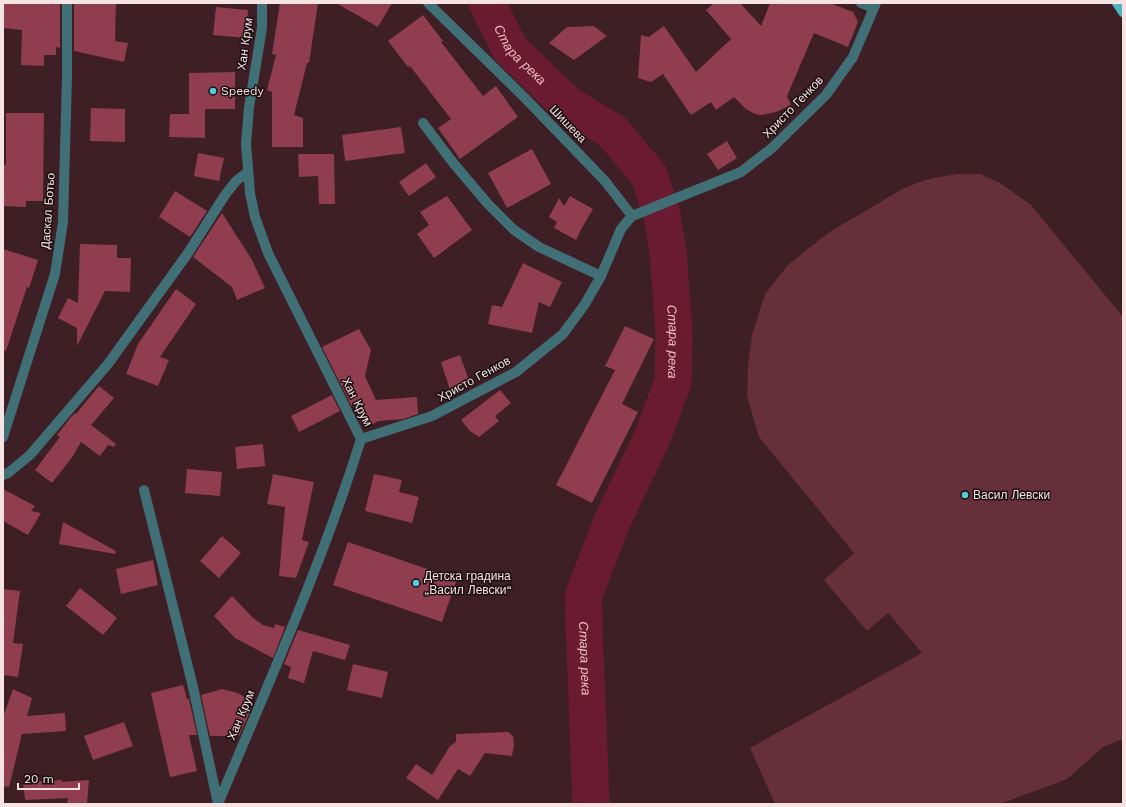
<svg xmlns="http://www.w3.org/2000/svg" width="1126" height="807" font-family="'Work Sans',sans-serif">
  <style>
    .green { fill: #662f3a }
    .lines { fill: none; stroke-linecap: round; stroke-linejoin: round }
    .river { stroke: #6b1b31; stroke-width: 37 }
    .building { fill: #903d4f }
    .minor { stroke: #416f76; stroke-width: 10 }
    .major { stroke: #4db4c2; stroke-width: 10 }
    .poi-dot { fill: #53cbdb; stroke: #1b0e10; stroke-width: 1.5 }
    .labels { text-anchor: middle; stroke-width: 3; stroke-linejoin: round; paint-order: stroke }
    .street-label { font-size: 12px; fill: #f7e2e4; stroke: #1b0e10 }
    .poi-label { font-size: 12px; fill: #f7e2e4; stroke: #1b0e10; text-anchor: start }
    .water-label { font-size: 13px; font-style: italic; fill: #f1bfc7; stroke: #1b0e10 }
  </style>
  <rect width="100%" height="100%" fill="#3d1f25"/>
  <path class="green" d="M 957,174 L 980,174 L 1000,183 L 1031,205 L 1123,317 L 1123,739 L 1103,747 L 1067,779 L 1000,804 L 775,804 L 750,748 L 922,653 L 888,613 L 867,631 L 824,580 L 854,553 L 759,437 L 747,396 L 748,366 L 752,335 L 765,294 L 788,265 L 828,233 L 904,188 L 928,179 Z"/>
  <g class="lines">
    <path class="river" id="s1" d="M 487,3 L 510,49 L 567,104 L 612,131 L 649,175 L 662,215 L 668,251 L 674,332 L 673,382 L 652,438 L 613,519 L 583,597 L 591,804"/>
  </g>
  <path class="building" d="M 3,3 L 60,3 L 60,48 L 56,47 L 56,55 L 44,55 L 44,66 L 21,65 L 22,30 L 3,28 Z
    M 74,3 L 116,3 L 115,41 L 128,43 L 124,62 L 74,51 Z
    M 280,3 L 318,3 L 309,63 L 307,63 L 294,115 L 303,118 L 303,147 L 272,147 L 272,92 L 267,90 L 276,55 L 272,54 Z
    M 336,3 L 392,3 L 378,27 Z
    M 714,3 L 740,3 L 761,26 L 770,3 L 830,3 L 853,12 L 858,22 L 848,47 L 814,33 L 787,96 L 791,105 L 776,112 L 762,115 L 755,114 L 746,109 L 734,97 L 716,110 L 711,102 L 691,115 L 663,74 L 651,82 L 638,78 L 641,35 L 649,37 L 664,26 L 696,72 L 731,39 L 706,10 Z
    M 216,7 L 248,10 L 246,38 L 213,35 Z
    M 423,15 L 443,41 L 441,42 L 483,96 L 496,86 L 518,117 L 460,159 L 438,128 L 451,119 L 410,66 L 408,67 L 388,41 Z
    M 594,26 L 607,36 L 574,60 L 549,43 L 567,27 Z
    M 235,72 L 235,109 L 205,109 L 205,138 L 169,137 L 170,114 L 189,114 L 189,73 Z
    M 91,108 L 125,109 L 125,142 L 90,141 Z
    M 6,113 L 44,113 L 43,201 L 26,201 L 26,207 L 3,206 L 3,165 L 6,165 Z
    M 401,127 L 405,153 L 345,161 L 342,135 Z
    M 727,141 L 737,158 L 718,170 L 707,154 Z
    M 532,149 L 551,184 L 507,208 L 488,173 Z
    M 198,153 L 224,158 L 219,181 L 194,176 Z
    M 298,154 L 334,154 L 335,204 L 319,204 L 318,176 L 299,177 Z
    M 426,163 L 436,177 L 409,196 L 399,182 Z
    M 175,191 L 207,211 L 190,237 L 159,217 Z
    M 447,196 L 472,230 L 434,258 L 417,234 L 429,225 L 420,212 Z
    M 570,196 L 593,209 L 579,233 L 580,234 L 579,234 L 576,240 L 554,228 L 557,222 L 549,217 L 559,198 L 564,206 Z
    M 222,213 L 252,260 L 265,288 L 237,300 L 232,287 L 193,257 Z
    M 80,244 L 117,245 L 117,258 L 131,258 L 130,292 L 105,291 L 77,346 L 77,328 L 58,318 L 68,298 L 78,303 Z
    M 3,249 L 38,260 L 29,288 L 27,287 L 6,351 L 3,350 Z
    M 523,263 L 562,282 L 550,307 L 539,302 L 532,333 L 488,324 L 492,305 L 502,307 Z
    M 176,289 L 196,304 L 160,357 L 169,360 L 158,386 L 126,374 L 138,344 Z
    M 625,326 L 654,339 L 622,404 L 638,412 L 592,503 L 556,485 L 615,370 L 605,366 Z
    M 359,329 L 371,350 L 365,376 L 376,400 L 417,397 L 418,414 L 403,419 L 379,421 L 364,428 L 353,405 L 351,405 L 322,347 Z
    M 460,355 L 471,386 L 451,393 L 441,362 Z
    M 99,386 L 114,398 L 91,425 L 116,444 L 114,447 L 108,445 L 100,456 L 81,442 L 73,456 L 52,483 L 35,470 L 60,437 L 57,435 L 71,417 L 75,413 L 76,414 Z
    M 500,390 L 511,403 L 495,416 L 499,421 L 479,437 L 470,431 L 461,420 Z
    M 332,395 L 340,411 L 299,432 L 291,416 Z
    M 263,444 L 265,466 L 237,469 L 235,447 Z
    M 187,469 L 222,472 L 220,496 L 185,493 Z
    M 273,474 L 314,482 L 302,540 L 309,542 L 296,578 L 279,576 L 285,507 L 267,504 Z
    M 374,474 L 402,480 L 399,492 L 419,497 L 412,523 L 365,511 Z
    M 3,489 L 35,506 L 31,511 L 41,513 L 28,535 L 3,521 Z
    M 63,522 L 116,551 L 115,554 L 59,544 Z
    M 222,536 L 241,553 L 219,578 L 200,561 Z
    M 348,542 L 457,579 L 442,622 L 333,585 Z
    M 153,560 L 158,585 L 121,594 L 116,569 Z
    M 80,588 L 117,618 L 103,635 L 66,606 Z
    M 3,589 L 20,591 L 13,643 L 23,644 L 18,677 L 3,675 Z
    M 232,596 L 253,618 L 263,625 L 274,628 L 275,624 L 285,627 L 273,658 L 235,638 L 214,616 Z
    M 298,630 L 350,645 L 345,660 L 313,651 L 304,683 L 288,678 L 291,667 L 284,664 Z
    M 353,664 L 388,672 L 382,698 L 347,690 Z
    M 183,685 L 187,699 L 189,699 L 197,735 L 189,735 L 197,771 L 170,777 L 151,693 Z
    M 13,689 L 32,698 L 27,716 L 65,713 L 66,731 L 22,734 L 9,787 L 3,786 L 3,717 Z
    M 222,689 L 238,693 L 250,701 L 249,714 L 239,736 L 210,736 L 201,695 Z
    M 124,722 L 133,746 L 93,760 L 84,736 Z
    M 508,732 L 513,736 L 514,745 L 512,756 L 485,753 L 470,776 L 458,769 L 438,800 L 406,778 L 416,764 L 432,775 L 450,746 L 456,742 L 456,734 Z
    M 62,780 L 62,782 L 89,780 L 87,804 L 67,804 L 68,798 L 25,800 L 23,782 Z"/>
  <g class="lines">
    <path class="minor" d="M 428,3 L 525,98 L 605,181 L 632,216
      M 861,3 L 873,8
      M 423,123 L 454,164 L 488,204 L 514,230 L 539,247 L 601,276
      M 3,437 L 55,274 L 63,222 L 67,77 L 67,3
      M 361,439 L 432,416 L 516,372 L 563,334 L 585,304 L 601,276 L 621,229 L 632,216 L 741,172 L 772,148 L 826,95 L 853,57 L 876,3
      M 3,475 L 8,473 L 30,455 L 108,364 L 188,253 L 225,195 L 236,181 L 248,172
      M 144,490 L 193,687 L 218,804
      M 218,804 C 268,684 322,564 361,439 L 268,253 L 255,217 L 250,193 L 246,144 L 249,107 L 262,28 L 262,3"/>
    <path class="major" d="M 1117,3 L 1123,12"/>
  </g>
  <g class="poi-dot">
    <circle cx="213" cy="91" r="4"/>
    <circle cx="965" cy="495" r="4"/>
    <circle cx="416" cy="583" r="4"/>
  </g>
  <g class="labels">
    <g class="street-label">
      <text transform="translate(245 44) rotate(-82)" y="4">Хан Крум</text>
      <text transform="translate(793 107) rotate(-46)" y="4">Христо Генков</text>
      <text transform="translate(568 124) rotate(46)" y="4">Шишева</text>
      <text transform="translate(48 211) rotate(-86)" y="4">Даскал Ботьо</text>
      <text transform="translate(474 379) rotate(-29)" y="4">Христо Генков</text>
      <text transform="translate(357 402) rotate(63)" y="4">Хан Крум</text>
      <text transform="translate(241 715) rotate(-67)" y="4">Хан Крум</text>
    </g>
    <g class="poi-label">
      <text x="221" y="95">Speedy</text>
      <text x="973" y="499">Васил Левски</text>
      <text x="424" y="580">Детска градина<tspan x="424" dy="14">„Васил Левски“</tspan></text>
    </g>
    <g class="water-label">
      <text dy="5" stroke="none"><textPath href="#s1" startOffset="62">Стара река</textPath></text>
      <text dy="5" stroke="none"><textPath href="#s1" startOffset="410">Стара река</textPath></text>
      <text dy="5" stroke="none"><textPath href="#s1" startOffset="745">Стара река</textPath></text>
    </g>
  </g>
  <rect width="1126" height="807" fill="none" stroke="#f7e2e4" stroke-width="8"/>
  <path d="M18 783v6h61v-6" fill="none" stroke="#f7e2e4" stroke-width="2"/>
  <text x="24" y="783" font-size="12" fill="#f7e2e4" stroke="#1b0e10" stroke-width="3" paint-order="stroke">20 m</text>
</svg>
